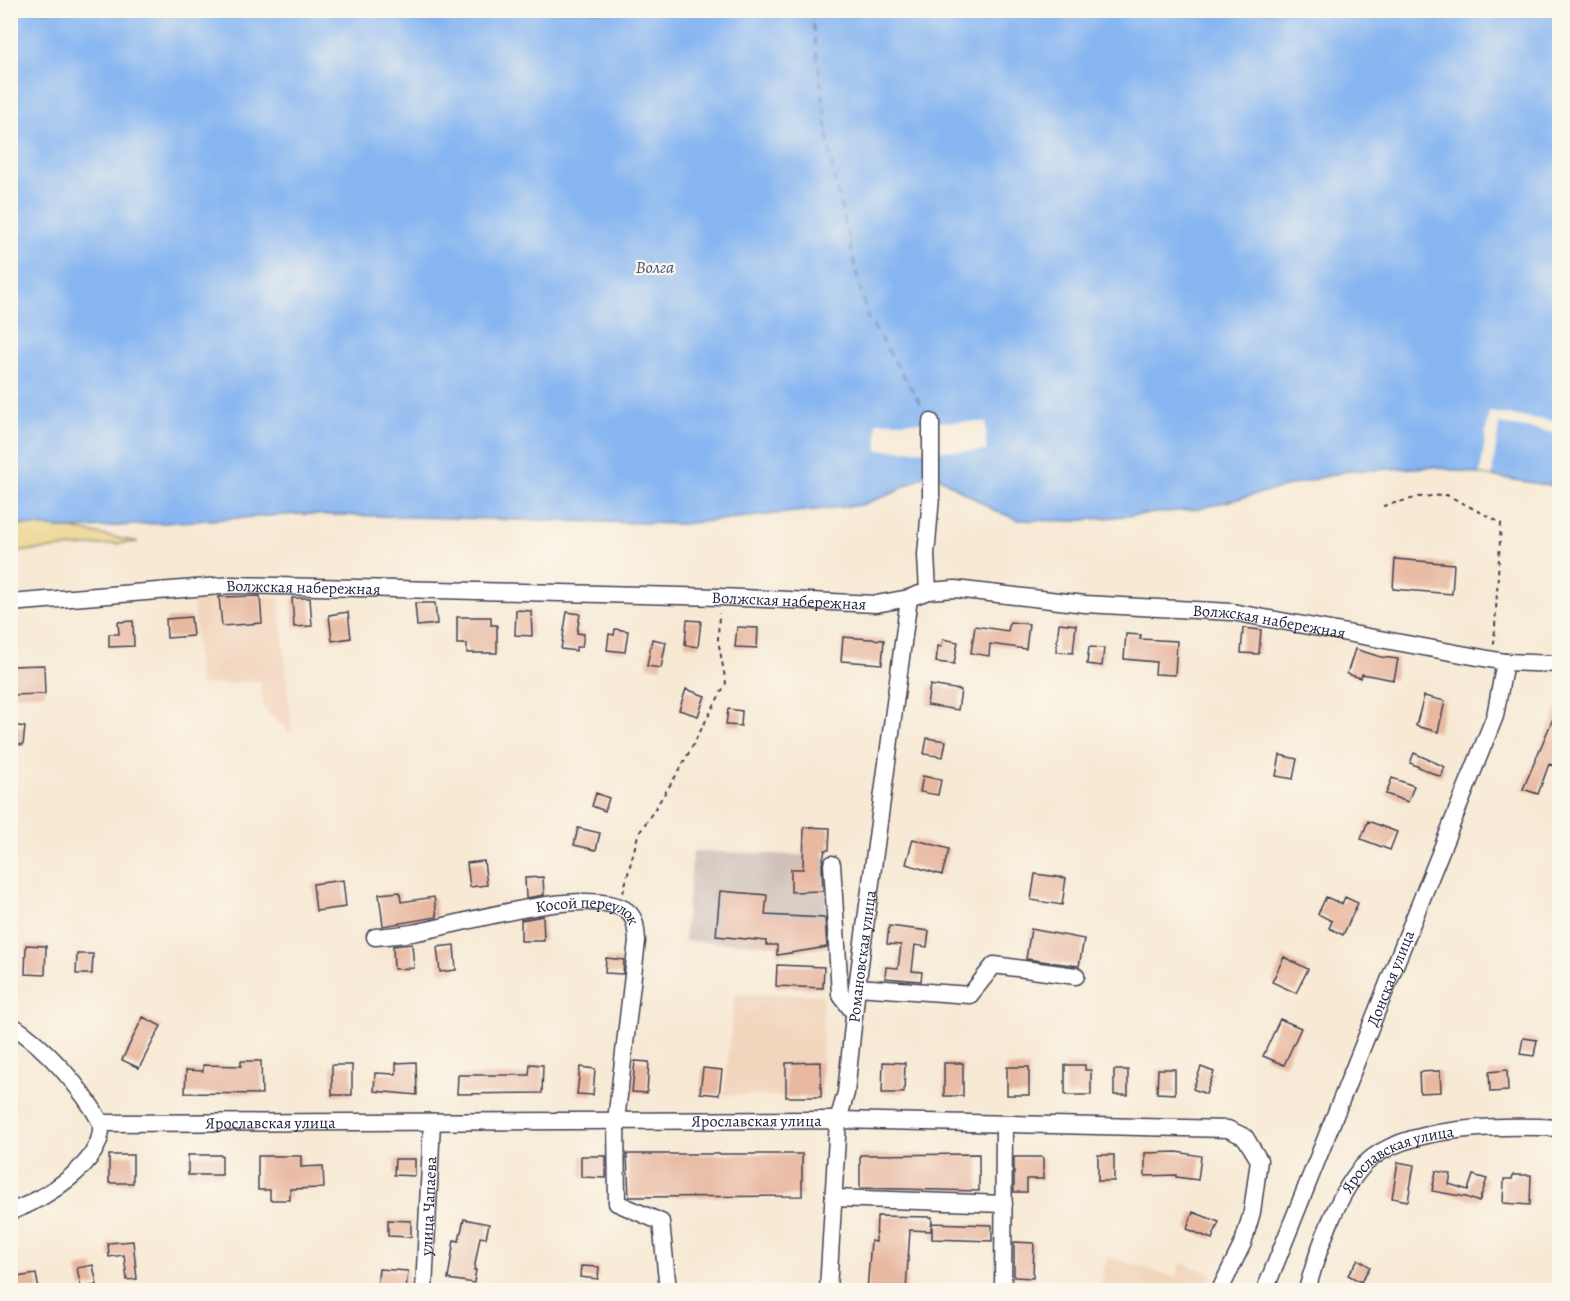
<svg xmlns="http://www.w3.org/2000/svg" width="1570" height="1301" font-family="Alegreya,serif">
  <style>
    .built { fill: #f2d5bd }
    .industrial { fill: #cfc1ba }
    .sand { fill: #eeda9e; stroke: #887e6c; stroke-width: 1.5 }
    .water { fill: #86b5f1; stroke: #546c96; stroke-width: 1.5 }
    .pier { fill: #f7e9d4 }
    .lines { fill: none; stroke-linecap: round; stroke-linejoin: round }
    .ferry { stroke: #45557b; stroke-width: 1.5; stroke-dasharray: 8 6; stroke-linecap: butt }
    .building { fill: #e8b8a1 }
    .minor-casing { stroke: #424052; stroke-width: 19 }
    .path { stroke: #424052; stroke-width: 2; stroke-dasharray: 4.5 4.5; stroke-linecap: butt }
    .minor { stroke: #fff; stroke-width: 16 }
    .labels { text-anchor: middle; stroke-width: 4.5; stroke-linejoin: round; paint-order: stroke }
    .street-label { font-size: 16px; fill: #22223b; stroke: #fbf7ec }
    .water-label { font-size: 18px; font-style: italic; fill: #45557b; stroke: #fbf7ec }
  </style>
  <rect width="100%" height="100%" fill="#fbf7ec"/>
  <filter id="ink" filterUnits="userSpaceOnUse"><feTurbulence type="fractalNoise" baseFrequency=".0167" numOctaves="2"/><feDisplacementMap in="SourceGraphic" scale="12" xChannelSelector="R" yChannelSelector="G"/><feConvolveMatrix kernelMatrix="1 2 1 2 8 2 1 2 1" color-interpolation-filters="sRGB"/></filter>
  <filter id="wash" filterUnits="userSpaceOnUse"><feTurbulence type="fractalNoise" baseFrequency=".008" numOctaves="4" result="noise"/><feDisplacementMap in="SourceGraphic" scale="24" xChannelSelector="R" yChannelSelector="G"/><feGaussianBlur stdDeviation="1.35" result="paint"/><feColorMatrix in="noise" values="0 0 0 0 0 0 0 0 0 0 0 0 0 0 0 0 0 1.4 0 .05"/><feComposite in="paint" operator="in"/></filter>
  <g filter="url(#wash)">
    <rect width="100%" height="100%" fill="#f7e9d4"/>
    <path class="built" d="M 259,591 L 260,597 L 279,598 L 292,735 L 263,708 L 260,681 L 199,685 L 193,598 Z
      M 735,994 L 823,995 L 821,1097 L 724,1095 Z
      M 1107,1257 L 1176,1277 L 1181,1263 L 1212,1274 L 1206,1290 L 1099,1290 Z"/>
    <path class="industrial" d="M 693,851 L 826,856 L 827,947 L 684,941 Z"/>
    <path class="sand" d="M 11,524 L 72,529 L 138,542 L 11,552 Z"/>
    <path class="water" d="M 10,11 L 1559,11 L 1559,487 L 1434,467 L 1347,471 L 1198,509 L 1073,521 L 1018,520 L 992,509 L 937,476 L 925,475 L 891,494 L 861,505 L 682,524 L 298,514 L 72,529 L 11,524 Z"/>
    <path class="pier" d="M 1489,412 L 1559,422 L 1559,433 L 1499,424 L 1492,476 L 1480,474 Z
      M 876,422 L 986,422 L 986,451 L 878,450 Z"/>
    <g class="lines">
      <path class="ferry" d="M 811,10 L 833,173 L 867,316 L 928,416"/>
    </g>
    <g id="blocks">
      <path class="building" d="M 1395,559 L 1454,564 L 1452,594 L 1393,589 Z
        M 260,596 L 262,623 L 222,626 L 219,597 Z
        M 292,598 L 310,598 L 312,626 L 294,627 Z
        M 415,603 L 435,603 L 437,624 L 417,626 Z
        M 516,610 L 531,611 L 532,636 L 515,635 Z
        M 348,612 L 351,638 L 332,641 L 329,615 Z
        M 567,612 L 580,614 L 577,633 L 584,634 L 582,647 L 576,647 L 576,651 L 561,649 Z
        M 191,617 L 193,636 L 167,638 L 166,619 Z
        M 457,617 L 491,617 L 491,625 L 497,625 L 497,653 L 467,653 L 467,644 L 457,644 Z
        M 687,620 L 701,621 L 698,647 L 685,645 Z
        M 133,621 L 134,646 L 109,647 L 109,634 L 119,634 L 118,622 Z
        M 1010,622 L 1029,624 L 1026,649 L 990,644 L 989,656 L 971,653 L 975,626 L 1008,631 Z
        M 1059,623 L 1076,625 L 1073,653 L 1056,652 Z
        M 737,627 L 758,628 L 757,648 L 735,647 Z
        M 1243,628 L 1261,630 L 1259,654 L 1241,653 Z
        M 615,629 L 628,631 L 625,652 L 607,650 L 609,634 L 614,635 Z
        M 1126,634 L 1141,635 L 1140,639 L 1177,641 L 1175,675 L 1155,674 L 1156,662 L 1124,659 Z
        M 843,637 L 884,640 L 882,664 L 841,661 Z
        M 652,639 L 666,642 L 661,668 L 647,666 Z
        M 943,639 L 958,642 L 954,664 L 936,662 L 938,646 L 942,647 Z
        M 1089,647 L 1104,648 L 1102,666 L 1087,664 Z
        M 1355,649 L 1381,657 L 1398,659 L 1394,680 L 1362,674 L 1361,678 L 1347,674 Z
        M 44,665 L 45,694 L 10,695 L 10,666 Z
        M 930,685 L 961,690 L 958,710 L 927,705 Z
        M 686,689 L 705,696 L 698,716 L 679,710 Z
        M 1424,696 L 1445,701 L 1438,732 L 1416,726 Z
        M 1560,702 L 1560,761 L 1557,767 L 1549,764 L 1538,794 L 1523,789 Z
        M 728,709 L 742,711 L 741,726 L 726,725 Z
        M 10,725 L 25,727 L 23,745 L 10,743 Z
        M 927,738 L 946,741 L 943,757 L 924,754 Z
        M 1414,753 L 1445,767 L 1441,777 L 1410,763 Z
        M 1280,755 L 1297,759 L 1293,779 L 1276,776 Z
        M 923,776 L 941,780 L 938,795 L 920,792 Z
        M 1392,778 L 1414,786 L 1408,802 L 1386,794 Z
        M 596,793 L 609,798 L 605,811 L 592,806 Z
        M 1368,821 L 1397,832 L 1390,850 L 1361,839 Z
        M 804,827 L 830,828 L 829,850 L 825,850 L 822,864 L 823,891 L 791,892 L 791,869 L 803,869 Z
        M 578,828 L 600,833 L 596,850 L 574,845 Z
        M 913,839 L 949,849 L 942,875 L 906,864 Z
        M 484,861 L 487,885 L 470,887 L 467,863 Z
        M 1035,874 L 1066,878 L 1062,905 L 1031,900 Z
        M 543,877 L 544,895 L 526,898 L 525,878 Z
        M 343,880 L 346,907 L 316,911 L 313,884 Z
        M 720,891 L 767,895 L 765,915 L 825,918 L 827,947 L 777,955 L 777,945 L 766,945 L 766,941 L 716,936 Z
        M 400,892 L 401,902 L 434,897 L 437,917 L 383,926 L 379,894 Z
        M 1326,897 L 1342,904 L 1345,897 L 1358,903 L 1343,935 L 1329,928 L 1332,921 L 1318,914 Z
        M 543,916 L 544,941 L 521,941 L 521,920 Z
        M 889,926 L 929,931 L 927,947 L 915,945 L 912,971 L 922,972 L 921,981 L 885,978 L 886,967 L 898,968 L 901,945 L 887,944 Z
        M 1031,929 L 1084,939 L 1079,966 L 1026,959 Z
        M 412,944 L 414,968 L 394,969 L 393,946 Z
        M 26,945 L 46,946 L 45,975 L 25,974 Z
        M 454,945 L 456,970 L 440,972 L 437,947 Z
        M 77,954 L 93,954 L 92,974 L 76,974 Z
        M 1284,957 L 1308,969 L 1296,993 L 1272,982 Z
        M 606,958 L 624,960 L 623,974 L 605,973 Z
        M 777,965 L 824,967 L 823,988 L 776,986 Z
        M 143,1017 L 161,1026 L 139,1068 L 122,1060 Z
        M 1280,1019 L 1301,1028 L 1284,1065 L 1263,1056 Z
        M 1523,1038 L 1537,1040 L 1534,1056 L 1520,1054 Z
        M 241,1061 L 261,1061 L 262,1094 L 185,1093 L 186,1070 L 203,1071 L 203,1065 L 241,1066 Z
        M 635,1061 L 649,1062 L 647,1093 L 632,1092 Z
        M 416,1062 L 417,1095 L 374,1091 L 375,1073 L 396,1074 L 396,1063 Z
        M 821,1062 L 821,1097 L 786,1097 L 786,1063 Z
        M 883,1062 L 905,1063 L 904,1093 L 882,1093 Z
        M 944,1063 L 963,1063 L 963,1096 L 944,1096 Z
        M 530,1064 L 543,1065 L 542,1093 L 457,1094 L 458,1075 L 529,1075 Z
        M 332,1065 L 352,1065 L 352,1095 L 332,1095 Z
        M 1065,1065 L 1085,1065 L 1085,1070 L 1091,1070 L 1091,1095 L 1065,1095 Z
        M 580,1067 L 595,1069 L 593,1095 L 577,1094 Z
        M 1007,1067 L 1029,1067 L 1029,1095 L 1007,1095 Z
        M 1201,1067 L 1214,1072 L 1206,1094 L 1193,1089 Z
        M 703,1068 L 722,1070 L 719,1095 L 700,1093 Z
        M 1158,1069 L 1175,1069 L 1175,1094 L 1157,1093 Z
        M 1114,1070 L 1128,1070 L 1128,1095 L 1114,1095 Z
        M 1507,1070 L 1508,1091 L 1490,1092 L 1489,1072 Z
        M 1440,1071 L 1441,1092 L 1420,1093 L 1419,1072 Z
        M 1177,1152 L 1201,1156 L 1198,1180 L 1176,1177 L 1176,1175 L 1145,1176 L 1145,1153 Z
        M 627,1154 L 802,1154 L 802,1196 L 629,1197 Z
        M 979,1154 L 979,1191 L 860,1188 L 860,1155 Z
        M 109,1155 L 133,1155 L 133,1183 L 109,1183 Z
        M 188,1155 L 222,1155 L 222,1175 L 188,1175 Z
        M 1098,1155 L 1114,1155 L 1114,1181 L 1098,1181 Z
        M 258,1156 L 301,1156 L 301,1167 L 323,1166 L 324,1188 L 290,1189 L 290,1200 L 270,1200 L 270,1190 L 258,1190 Z
        M 581,1156 L 606,1156 L 606,1178 L 581,1177 Z
        M 1014,1157 L 1043,1157 L 1043,1179 L 1027,1179 L 1027,1192 L 1014,1192 Z
        M 395,1159 L 415,1159 L 415,1176 L 394,1175 Z
        M 1398,1162 L 1414,1165 L 1408,1201 L 1392,1198 Z
        M 1436,1171 L 1451,1174 L 1449,1184 L 1468,1190 L 1473,1175 L 1487,1179 L 1479,1202 L 1466,1197 L 1432,1191 Z
        M 1513,1175 L 1531,1175 L 1530,1205 L 1503,1203 L 1504,1179 L 1512,1179 Z
        M 1193,1212 L 1219,1222 L 1212,1239 L 1187,1229 Z
        M 877,1216 L 932,1217 L 931,1231 L 910,1230 L 906,1290 L 867,1290 L 871,1241 L 876,1242 Z
        M 464,1219 L 489,1224 L 486,1238 L 480,1237 L 474,1270 L 476,1270 L 474,1283 L 448,1279 L 454,1240 L 459,1241 Z
        M 388,1220 L 411,1221 L 411,1237 L 388,1236 Z
        M 932,1223 L 992,1225 L 992,1241 L 932,1239 Z
        M 133,1241 L 137,1279 L 127,1280 L 124,1255 L 109,1257 L 108,1243 Z
        M 1014,1242 L 1034,1243 L 1033,1278 L 1014,1277 Z
        M 1358,1259 L 1370,1267 L 1361,1282 L 1348,1275 Z
        M 93,1265 L 97,1285 L 81,1288 L 77,1268 Z
        M 581,1266 L 599,1267 L 598,1279 L 580,1277 Z
        M 379,1269 L 408,1271 L 406,1290 L 377,1288 Z
        M 36,1274 L 39,1290 L 12,1290 L 10,1278 Z"/>
    </g>
  </g>
  <g filter="url(#ink)">
    <use href="#blocks" fill-opacity="0" stroke="#424052" stroke-width="1.5"/>
    <g class="lines">
      <defs>
        <g id="minor">
          <path d="M 928,591 L 926,555 L 931,497 L 931,422"/>
          <path id="s1" d="M 10,603 L 232,585 L 720,597 L 876,604 L 909,598 L 928,591 L 955,589 L 1085,604 L 1232,612 L 1505,662 L 1560,664"/>
          <path d="M 832,864 L 840,994 L 854,1013"/>
          <path id="s2" d="M 375,937 C 388,936 400,935 412,933 C 459,925 582,886 624,909 C 636,916 636,928 637,941 L 616,1121 L 617,1203 L 661,1222 L 668,1290"/>
          <path d="M 857,987 L 970,995 L 994,965 L 1076,976"/>
          <path d="M 10,1024 C 44,1045 83,1089 101,1123"/>
          <path d="M 834,1198 L 1004,1204"/>
          <path id="s3" d="M 10,1212 C 42,1200 105,1164 101,1123 L 838,1120 L 1228,1129 L 1245,1137 L 1259,1160 L 1252,1212 L 1243,1243 L 1220,1290"/>
          <path id="s4" d="M 424,1290 L 432,1122"/>
          <path id="s5" d="M 828,1290 L 838,1120 L 846,1093 L 857,987 L 909,598"/>
          <path d="M 1003,1290 L 1004,1124"/>
          <path id="s6" d="M 1265,1290 L 1495,716 L 1505,662"/>
          <path id="s7" d="M 1307,1290 C 1317,1253 1338,1190 1366,1163 C 1405,1125 1507,1125 1560,1128"/>
        </g>
      </defs>
      <use href="#minor" class="minor-casing"/>
      <path class="path" d="M 1383,506 L 1419,497 L 1447,495 L 1501,523 L 1494,644
        M 623,893 L 638,835 L 679,771 L 726,683 L 718,640 L 719,613"/>
      <use href="#minor" class="minor"/>
    </g>
  </g>
  <g class="labels">
    <g class="street-label">
      <text dy="6" stroke="none"><textPath href="#s1" startOffset="294">Волжская набережная</textPath></text>
      <text dy="6" stroke="none"><textPath href="#s1" startOffset="780">Волжская набережная</textPath></text>
      <text dy="6" stroke="none"><textPath href="#s1" startOffset="1264">Волжская набережная</textPath></text>
      <text dy="6" stroke="none"><textPath href="#s2" startOffset="218">Косой переулок</textPath></text>
      <text dy="6" stroke="none"><textPath href="#s5" startOffset="336">Романовская улица</textPath></text>
      <text dy="6" stroke="none"><textPath href="#s6" startOffset="336">Донская улица</textPath></text>
      <text dy="6" stroke="none"><textPath href="#s3" startOffset="790">Ярославская улица</textPath></text>
      <text dy="6" stroke="none"><textPath href="#s3" startOffset="304">Ярославская улица</textPath></text>
      <text dy="6" stroke="none"><textPath href="#s7" startOffset="171">Ярославская улица</textPath></text>
      <text dy="6" stroke="none"><textPath href="#s4" startOffset="84">улица Чапаева</textPath></text>
    </g>
    <g class="water-label">
      <text x="655" y="273">Волга</text>
    </g>
  </g>
  <rect width="1570" height="1301" fill="none" stroke="#fbf7ec" stroke-width="36"/>
</svg>
